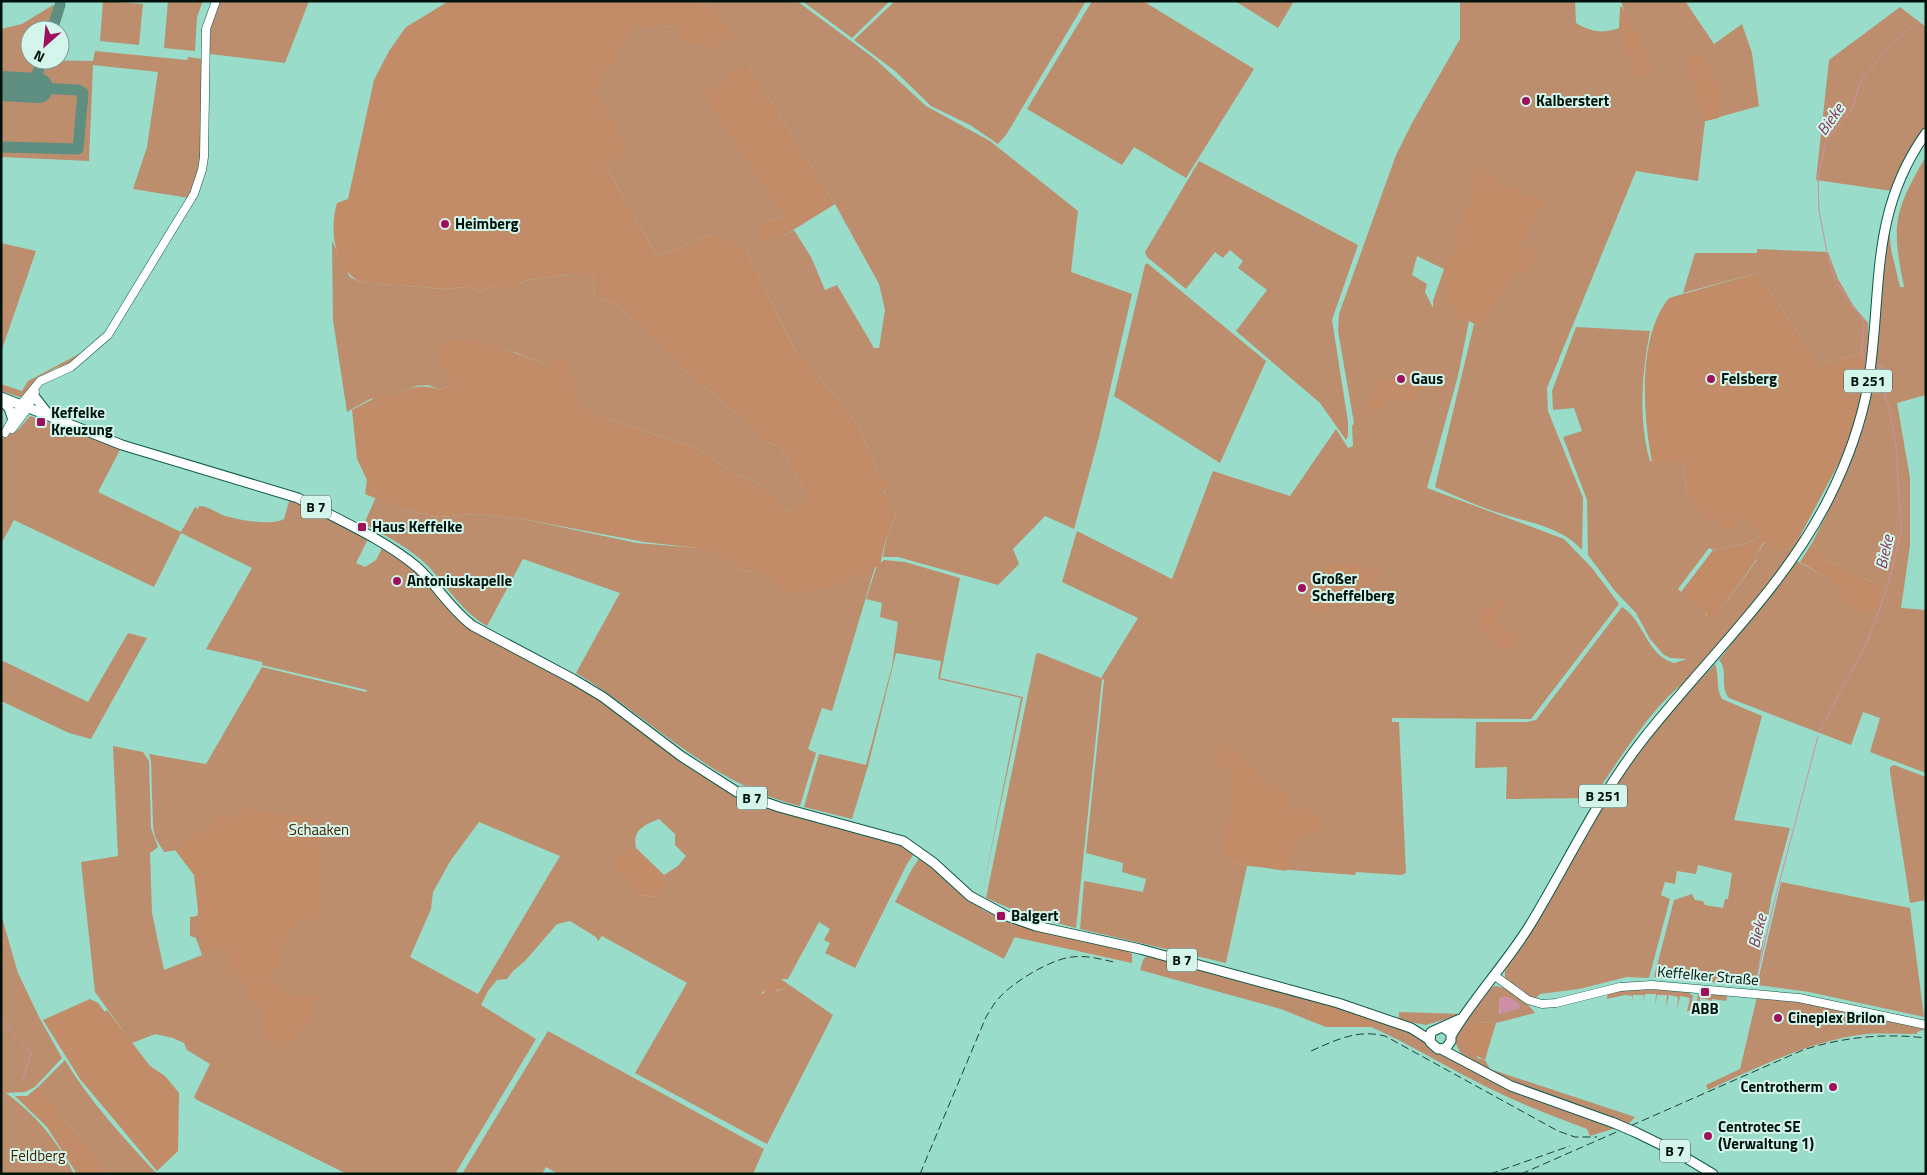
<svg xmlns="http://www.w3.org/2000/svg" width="1927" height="1175" font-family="'Titillium Web',sans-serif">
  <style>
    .green { fill: #bd8e6e; fill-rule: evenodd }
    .forest { fill: #c18c67 }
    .water { fill: #ce8ea6 }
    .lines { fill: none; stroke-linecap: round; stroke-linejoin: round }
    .stream { stroke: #ce8ea6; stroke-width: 1 }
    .taxiway { stroke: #5e8e80; stroke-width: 11 }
    .runway { stroke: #5e8e80; stroke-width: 30 }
    .secondary-casing { stroke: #0d594a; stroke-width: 9 }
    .primary-casing { stroke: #0d594a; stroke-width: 11 }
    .secondary { stroke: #fff; stroke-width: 8 }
    .primary { stroke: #fff; stroke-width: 9 }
    .rail { stroke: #234037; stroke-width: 1; stroke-dasharray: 8 4; stroke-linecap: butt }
    .primary-bridge-casing { stroke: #0d594a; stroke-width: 11; stroke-linecap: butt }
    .primary-bridge { stroke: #fff; stroke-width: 9 }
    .poi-dot { fill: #9e105c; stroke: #d4f5eb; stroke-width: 2 }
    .labels { text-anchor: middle; stroke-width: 4; stroke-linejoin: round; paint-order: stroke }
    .shield { fill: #d4f5eb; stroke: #40564f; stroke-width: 1 }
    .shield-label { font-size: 14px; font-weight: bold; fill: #00120c }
    .poi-label { font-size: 15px; font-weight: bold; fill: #00120c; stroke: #d4f5eb; text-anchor: start }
    .park-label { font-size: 15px; fill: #452204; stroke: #d4f5eb }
    .street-label { font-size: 15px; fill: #00120c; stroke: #d4f5eb }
    .water-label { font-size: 16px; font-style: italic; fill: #833657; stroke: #d4f5eb }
  </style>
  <rect width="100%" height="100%" fill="#98dcc9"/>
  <path class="green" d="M 103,1 L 143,4 L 139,45 L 100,41 Z
    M 168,1 L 203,1 L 197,17 L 195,51 L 164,48 Z
    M 219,1 L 309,1 L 285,63 L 210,54 C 210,35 210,18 219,1 Z
    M 700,1 L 797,1 L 875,59 L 926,106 L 990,141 L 1078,211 L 1071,272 L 1132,294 L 1099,437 L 1074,529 L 1045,516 L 1013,549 L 1019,564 L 998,585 L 898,557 L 883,557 L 887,534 L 896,516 L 887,500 L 880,477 L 859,427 L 845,407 L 794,348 L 747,252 L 715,234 L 657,256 L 605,165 L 596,91 L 634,25 L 679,27 L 706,5 ZM 747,63 L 835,204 L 879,284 L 885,310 L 879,348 L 874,348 L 837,285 L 825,290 L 811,257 L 794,230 L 782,237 L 759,228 L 766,221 L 783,216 Z
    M 802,1 L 890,1 L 852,38 Z
    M 895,1 L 1086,1 L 1006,135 L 998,144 L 970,125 L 931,106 L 895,71 L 854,40 Z
    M 1092,1 L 1143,1 L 1254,69 L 1186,178 L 1134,147 L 1122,165 L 1027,109 Z
    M 1235,1 L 1294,1 L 1278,28 Z
    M 1460,1 L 1575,1 L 1576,23 C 1591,32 1603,34 1619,28 L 1620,6 L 1624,11 L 1621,1 L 1685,1 L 1714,44 L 1742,24 L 1752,53 L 1759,106 L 1705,121 L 1698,181 L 1636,171 L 1547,388 L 1548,411 L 1583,498 L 1582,550 C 1561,526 1525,522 1496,512 C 1475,505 1455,496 1435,487 L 1474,324 L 1477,325 L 1469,321 L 1458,376 L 1427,488 L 1564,539 L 1592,568 L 1619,604 L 1531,719 L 1392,718 L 1392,722 L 1399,722 L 1406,873 L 1401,875 L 1356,872 L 1355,875 L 1290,870 L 1290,867 L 1288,867 L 1286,871 L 1225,861 L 1247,866 L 1226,963 L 1080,929 L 1084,881 L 1143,892 L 1146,879 L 1122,872 L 1123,863 L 1086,853 L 1104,680 L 1102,679 L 1076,928 L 1023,914 L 986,898 L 1036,654 L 1039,653 L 1101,678 L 1138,618 L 1062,582 L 1077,531 L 1172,579 L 1213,471 L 1290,496 L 1336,429 L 1348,448 L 1353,446 L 1352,426 L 1354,423 L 1338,331 L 1339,314 L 1396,155 L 1412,123 L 1460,39 ZM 1417,256 L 1444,269 L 1433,301 L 1433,308 L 1425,292 L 1427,284 L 1412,275 Z
    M 53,5 L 57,10 L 51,30 L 30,30 L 30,60 L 93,61 L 95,51 L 187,60 L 188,57 L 203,59 L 203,147 L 200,173 L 189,198 L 133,189 L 147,147 L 158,72 L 93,65 L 89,161 L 1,157 L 1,29 L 22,24 Z
    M 1900,7 L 1926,27 L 1926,129 L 1892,191 L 1816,180 L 1829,60 Z
    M 1926,156 L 1926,395 L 1897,403 L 1910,478 L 1910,546 L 1901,608 L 1926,610 L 1926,773 L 1870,752 L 1880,718 L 1863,712 L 1851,745 L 1729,698 C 1719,686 1729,671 1719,660 L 1797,561 L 1843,587 L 1872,615 L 1884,588 L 1827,560 L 1812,543 C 1838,492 1864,441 1873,384 C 1881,332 1881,278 1889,226 L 1891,249 L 1900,287 L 1904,287 C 1891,223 1894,212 1926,156 Z
    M 1199,161 L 1358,245 L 1332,320 L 1348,422 L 1348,436 L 1346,440 L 1320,403 L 1236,331 L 1267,290 L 1238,268 L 1243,261 L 1230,250 L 1223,258 L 1215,252 L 1186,289 L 1147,257 L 1145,252 L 1148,247 Z
    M 332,241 L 350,277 L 360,282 L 443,289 L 468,287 L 481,292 L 495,285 L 518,286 L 523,281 L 571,274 L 593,274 L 595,296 L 619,306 L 689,375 L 746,421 L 765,441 L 781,448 L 807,495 L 789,512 L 772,493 L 755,482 L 732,472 L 697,448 L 607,419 L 579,403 L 550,367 L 517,353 L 493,346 L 455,341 L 452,384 L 440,390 L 428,385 L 416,386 L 394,395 L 370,399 L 347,412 L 333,320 Z
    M 1,243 L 36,251 L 1,352 Z
    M 1757,249 L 1828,252 L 1838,279 L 1853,305 L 1868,323 L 1869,351 L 1820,364 L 1757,273 L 1683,293 L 1695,253 L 1757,253 Z
    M 1147,263 L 1266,361 L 1220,463 L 1114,396 L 1145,265 Z
    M 1576,327 L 1650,331 C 1642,373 1638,419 1650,461 L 1683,462 L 1687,494 L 1740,518 L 1760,537 L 1748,543 L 1713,550 L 1709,548 L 1678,589 L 1700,610 L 1705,612 L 1707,617 L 1721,609 L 1757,560 L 1754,557 L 1765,542 L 1785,551 L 1800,536 L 1804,538 L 1779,575 L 1632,748 L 1686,682 C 1655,701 1615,766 1593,798 L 1506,799 L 1507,767 L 1475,768 L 1476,722 L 1527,722 L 1536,720 L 1622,607 C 1644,620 1646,655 1674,663 L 1687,659 L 1670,658 L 1663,654 L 1650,639 L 1636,613 L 1615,591 L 1588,555 L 1587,500 L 1563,437 L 1582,431 L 1574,408 L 1553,410 L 1552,391 Z
    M 94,346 L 68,365 L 56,368 L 39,378 L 23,398 L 1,391 L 1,384 L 22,391 L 28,381 Z
    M 30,416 L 121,448 L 98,492 L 181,532 L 195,507 L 198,509 L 199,506 C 209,506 216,513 225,516 C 239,520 272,526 284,519 L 290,498 L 368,539 L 356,563 L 365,567 L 376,560 L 382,548 L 405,558 L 457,617 L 600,699 L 677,758 L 732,793 L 893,840 L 915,852 L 907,864 L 855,968 L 825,953 L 830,943 L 824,940 L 830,929 L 819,922 L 788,979 L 781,979 L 760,994 L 785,989 L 788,984 L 833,1015 L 767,1144 L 635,1073 L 687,983 L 602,936 L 598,941 L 596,937 L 570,921 L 557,924 L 525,961 L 513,971 L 507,979 L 497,980 L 488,991 L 481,1005 L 536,1039 L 455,1174 L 347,1174 L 197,1100 L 194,1097 L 210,1064 L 187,1050 L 184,1043 L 173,1038 L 155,1034 L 132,1043 L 95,992 L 81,862 L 118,856 L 113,746 L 143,752 L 149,761 L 151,828 L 158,847 L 150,853 L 152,913 L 164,970 L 202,955 L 196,938 L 190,936 L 190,917 L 197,916 L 201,902 L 195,884 L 196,878 L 178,850 L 164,852 L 155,837 L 153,826 L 151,761 L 149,754 L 206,764 L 262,667 L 366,692 L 367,690 L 262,665 L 262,662 L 206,649 L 252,568 L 181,533 L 154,587 L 14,520 L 1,544 L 1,439 L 18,430 ZM 659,819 L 675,834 L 675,845 L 686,856 L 678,866 L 664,875 L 668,888 L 657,897 L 638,895 L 625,851 L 636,848 C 632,829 645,825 659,819 ZM 479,822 L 560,856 L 478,994 L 410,957 L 431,909 L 433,892 L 451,860 Z
    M 376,497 L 404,510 L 439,517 L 474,514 L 523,519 L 637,543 L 698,548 L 715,555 L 739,569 L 757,573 L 773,583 L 781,591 L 875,567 L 832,711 L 822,708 L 808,749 L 816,753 L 800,806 C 713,786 651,718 576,673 L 620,593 L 523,559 L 487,626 C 462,612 448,587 428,566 C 410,548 386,536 364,524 Z
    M 884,560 L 905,562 L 960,578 L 940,678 L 1023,697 L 982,894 L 1021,698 L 938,679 L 941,661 L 896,653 L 868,766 L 852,819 L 804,807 L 819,754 L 866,765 L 892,666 L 898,622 L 880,617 L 882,603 L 866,599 L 877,565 Z
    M 128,633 L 147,638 L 91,739 L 69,733 L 1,701 L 1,660 L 88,702 Z
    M 1715,664 C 1720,676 1715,687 1722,699 L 1762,716 L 1734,820 L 1790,828 L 1772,895 L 1755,986 L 1654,977 L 1674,900 L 1692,894 L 1695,900 L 1703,901 L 1705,905 L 1723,908 L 1725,899 L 1728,899 L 1732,873 L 1698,865 L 1696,874 L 1677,871 L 1675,884 L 1665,882 L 1661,895 L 1670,899 L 1649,978 L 1627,977 L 1579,989 L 1540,994 L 1535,999 L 1524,994 L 1505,978 L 1505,971 L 1620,775 L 1662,721 Z
    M 1894,765 L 1926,777 L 1926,900 L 1910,903 L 1890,772 L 1890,767 Z
    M 922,855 L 981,906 L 983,910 L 1020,926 L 1004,959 L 895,902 L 913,867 Z
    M 1781,882 L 1910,908 L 1924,1017 L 1809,992 L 1757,985 Z
    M 1,914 L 18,973 L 39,1017 L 62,1058 L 35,1087 L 25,1092 L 6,1093 C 35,1114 58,1141 74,1174 L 1,1174 Z
    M 1148,954 L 1315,999 L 1308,1020 L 1281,1009 L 1140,970 L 1143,960 Z
    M 1494,986 C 1510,987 1526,1001 1535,1013 L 1496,1023 L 1478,1022 L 1477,1058 L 1485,1060 L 1490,1069 L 1635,1117 L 1627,1126 L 1510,1083 L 1463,1058 L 1455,1042 L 1455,1035 L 1485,994 ZM 1507,997 L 1518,1003 L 1520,1008 L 1499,1013 L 1500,998 Z
    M 1637,988 L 1687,991 L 1693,996 L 1690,1010 L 1687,1012 L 1690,998 L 1680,996 L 1677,1010 L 1678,997 L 1669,995 L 1666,1008 L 1667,995 L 1657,995 L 1655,1005 L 1656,994 L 1645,994 L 1643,1003 L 1644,995 L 1633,995 L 1632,1001 L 1632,996 L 1625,995 L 1607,999 L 1608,992 Z
    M 1703,992 L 1728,993 L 1726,1001 L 1712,999 L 1708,1016 L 1710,1000 L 1700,998 L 1697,1014 L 1695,1013 L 1698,995 Z
    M 1757,997 L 1800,1001 L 1926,1029 L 1917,1032 L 1917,1034 C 1900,1034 1884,1033 1867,1034 C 1811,1040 1759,1067 1708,1090 L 1706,1085 L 1740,1069 Z
    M 1399,1012 L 1463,1014 L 1426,1025 L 1399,1020 Z
    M 1374,1018 L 1409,1031 L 1493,1081 L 1616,1128 L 1590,1136 L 1587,1129 C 1550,1115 1513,1101 1477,1082 C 1441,1064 1408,1043 1371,1027 Z
    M 548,1031 L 764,1149 L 753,1174 L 558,1174 L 546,1167 L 542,1174 L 462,1174 Z
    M 65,1060 C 90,1102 124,1138 157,1174 L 110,1174 L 38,1087 Z"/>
  <path class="forest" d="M 449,1 L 700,1 L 718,13 L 734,36 L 732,42 L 720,37 L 716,51 L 681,38 L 679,27 L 634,26 L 596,91 L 629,151 L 605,165 L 657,256 L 715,234 L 733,241 L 747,252 L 794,348 L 845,407 L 859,427 L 880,477 L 888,482 L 884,492 L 896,516 L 887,534 L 880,565 L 838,585 L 795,595 L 781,591 L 773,583 L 757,573 L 739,569 L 715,555 L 697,548 L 644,542 L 523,519 L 474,514 L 439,517 L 404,510 L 365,494 L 367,480 L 357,459 L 352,410 L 386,392 L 394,395 C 412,387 422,383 440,390 L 452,384 L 434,347 C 441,345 449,341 456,341 C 489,340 521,355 550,367 L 568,357 L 579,403 L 607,419 L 697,448 L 732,472 L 755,482 L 772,493 L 789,512 L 807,495 L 781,448 L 765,441 L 746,421 L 689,375 L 619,306 L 595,296 L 593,274 L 571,274 L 523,281 L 518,286 L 503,291 L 495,285 L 481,292 L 468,287 L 443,289 L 360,282 C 334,268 329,229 337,203 L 348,199 L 374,80 L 389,51 L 406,27 Z
    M 1621,6 L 1640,39 L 1653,72 L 1636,77 L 1620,28 Z
    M 1702,51 L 1717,85 L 1719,118 L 1705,121 L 1694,94 L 1690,58 Z
    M 747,63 L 835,204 L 782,237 L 758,240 L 759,228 L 766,221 L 783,216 L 703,93 Z
    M 1478,168 L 1504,185 L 1545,201 L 1520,244 L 1543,255 L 1514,277 L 1498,295 L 1484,324 L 1477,325 L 1457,315 L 1448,297 L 1444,269 L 1458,244 L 1456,229 L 1468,207 Z
    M 1757,273 L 1820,364 L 1869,351 L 1857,416 L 1847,448 L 1800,536 L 1785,551 L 1775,551 L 1764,542 L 1754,557 L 1757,559 L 1721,609 L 1709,619 L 1705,612 L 1700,610 L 1681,592 L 1713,550 L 1748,543 L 1760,537 L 1740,518 L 1729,530 L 1703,513 L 1687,494 L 1683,462 L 1652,462 C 1643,415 1637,337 1669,298 Z
    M 1428,371 L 1412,402 L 1385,398 L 1378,411 L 1371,413 L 1366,409 L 1381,379 Z
    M 1812,543 L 1827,560 L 1884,588 L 1873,615 L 1840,600 L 1842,587 L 1800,562 Z
    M 1328,563 L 1343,567 L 1354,564 L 1363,571 L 1371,567 L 1383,572 L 1343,604 L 1309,614 L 1307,605 L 1319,598 Z
    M 1502,597 L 1507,602 C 1500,615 1492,614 1501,630 L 1508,628 L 1516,632 L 1517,647 L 1507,651 L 1495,639 L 1486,636 L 1480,616 L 1486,609 Z
    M 1224,744 L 1242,755 L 1266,782 L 1284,793 L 1293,812 L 1309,806 L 1313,809 L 1321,827 L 1294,841 L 1290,870 L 1247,866 L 1225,861 L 1232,771 L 1214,768 Z
    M 247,806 L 272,814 L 313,815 L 322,852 L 322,919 L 295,921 L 271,980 L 292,994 L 317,996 C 309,1021 304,1033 283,1049 L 273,1043 L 261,1029 L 264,1013 L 250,1000 L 239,974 L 227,974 L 228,945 L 203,954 L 194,875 L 175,850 L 221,818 L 238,813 Z
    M 636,848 L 664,875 L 668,888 L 657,897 L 638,895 L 614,866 L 625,850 Z
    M 1020,926 L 1126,950 L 1132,954 L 1132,963 L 1014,937 Z
    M 781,979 L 788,984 L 785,989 L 776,990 L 761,1003 L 757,1001 L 773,981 Z
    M 90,999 L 98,1003 L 105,1012 L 107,1010 L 150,1066 L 165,1076 L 179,1093 L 178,1151 L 157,1171 L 80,1079 L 43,1020 Z
    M 1315,999 L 1374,1018 L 1371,1027 L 1326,1027 L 1308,1020 Z
    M 1478,1022 L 1496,1023 L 1485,1060 L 1469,1052 L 1461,1036 L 1470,1025 Z
    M 38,1087 L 110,1174 L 77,1174 L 47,1127 L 15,1096 L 27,1096 Z"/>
  <path class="water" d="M 1502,997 C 1508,996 1519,1001 1520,1008 L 1500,1014 L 1499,1001 Z"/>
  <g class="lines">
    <path class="stream" d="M 1865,363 L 1861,355 L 1864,326 L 1860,314 L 1852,306 L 1835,279 L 1827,252 L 1819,211 L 1818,177 L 1826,141 L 1852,109 L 1861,80 L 1884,53 L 1918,20
      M 1819,732 L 1867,642 L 1888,586 L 1901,531 L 1896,444 L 1888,404 L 1881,386 L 1882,366 L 1878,365
      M 1755,985 L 1773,907 L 1818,736
      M 1,1020 L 31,1053 L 22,1082"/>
    <path class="taxiway" d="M 52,30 L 60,5
      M 25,88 L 34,83 L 42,60
      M 1,147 L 78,149 L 83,93 L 78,90 L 38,88"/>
    <path class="runway" d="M 1,86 L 38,88"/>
    <defs>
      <path id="secondary" d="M 12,429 L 27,409 L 35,392
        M 5,433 L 22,403 L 40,381 L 71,367 L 108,335 L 194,194 L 202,170 L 204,157 L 206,29 L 216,1
        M 1495,976 L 1528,1000 L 1542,1004 L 1556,1003 L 1620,987 L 1652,985 L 1799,998 L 1926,1025"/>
      <path id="primary" d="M 34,396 L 49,415
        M 1,397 L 122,445 L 298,498 L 313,506 C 348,524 387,542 417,567 C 437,585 450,609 473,626 L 573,679 L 603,697 L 681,756 L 737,792 L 779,807 L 903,841 L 934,863 L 970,896 L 1007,916 L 1036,926 L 1140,949 L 1338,1003 L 1411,1028 L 1430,1040
        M 1,400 L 9,408 L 13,420
        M 1444,1028 L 1451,1033 L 1451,1041 L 1446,1048 L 1438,1049 L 1430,1042 L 1431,1032 L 1460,1019
        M 1451,1036 C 1474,997 1506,964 1530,925 C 1567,864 1597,799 1641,742 C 1704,661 1782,591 1829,498 C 1847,462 1861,424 1868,385 C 1883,293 1868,214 1926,133
        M 1441,1049 L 1511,1086 L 1614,1123
        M 1635,1132 L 1676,1152 L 1713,1174"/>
    </defs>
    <use href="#secondary" class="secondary-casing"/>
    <use href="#primary" class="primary-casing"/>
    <use href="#secondary" class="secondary"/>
    <use href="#primary" class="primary"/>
    <path class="rail" d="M 1311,1051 C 1336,1040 1357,1029 1385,1036 L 1558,1131 L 1575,1137 L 1597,1137
      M 920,1174 L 986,1017 C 990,1011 994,1003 999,998 C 1013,982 1051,959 1072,957 C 1086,955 1100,959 1114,962
      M 1490,1174 L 1570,1146
      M 1521,1174 L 1803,1050 C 1843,1037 1884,1033 1926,1038"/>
    <defs>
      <path id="primary-bridge" d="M 1614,1123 L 1635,1132"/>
    </defs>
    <use href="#primary-bridge" class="primary-bridge-casing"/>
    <use href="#primary-bridge" class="primary-bridge"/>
  </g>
  <g class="poi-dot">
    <circle cx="1526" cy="101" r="5"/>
    <circle cx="445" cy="224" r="5"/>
    <circle cx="1401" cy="379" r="5"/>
    <circle cx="1711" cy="379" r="5"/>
    <rect x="36" y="417" width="10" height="10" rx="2.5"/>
    <rect x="357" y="522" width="10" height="10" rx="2.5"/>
    <circle cx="397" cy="581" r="5"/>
    <circle cx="1302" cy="588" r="5"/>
    <rect x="996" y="911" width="10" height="10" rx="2.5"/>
    <rect x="1700" y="987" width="10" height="10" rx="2.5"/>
    <circle cx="1778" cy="1018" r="5"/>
    <circle cx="1833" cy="1087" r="5"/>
    <circle cx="1708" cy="1136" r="5"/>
  </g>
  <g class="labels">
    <g class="shield">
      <rect x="1844" y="369.5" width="48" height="23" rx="4"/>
      <rect x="301" y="495.5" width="30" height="23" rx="4"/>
      <rect x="1579" y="784.5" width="48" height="23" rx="4"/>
      <rect x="737" y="786.5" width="30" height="23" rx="4"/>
      <rect x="1167" y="948.5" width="30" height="23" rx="4"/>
      <rect x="1660" y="1139.5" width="30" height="23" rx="4"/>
    </g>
    <g class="shield-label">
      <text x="1868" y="386">B 251</text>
      <text x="316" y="512">B 7</text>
      <text x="1603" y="801">B 251</text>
      <text x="752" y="803">B 7</text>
      <text x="1182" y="965">B 7</text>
      <text x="1675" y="1156">B 7</text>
    </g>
    <g class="poi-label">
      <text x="1536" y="106">Kalberstert</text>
      <text x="455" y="229">Heimberg</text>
      <text x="1411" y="384">Gaus</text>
      <text x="1721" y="384">Felsberg</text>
      <text x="51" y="418">Keffelke<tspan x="51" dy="17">Kreuzung</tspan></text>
      <text x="372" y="532">Haus Keffelke</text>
      <text x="1312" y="584">Großer<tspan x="1312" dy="17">Scheffelberg</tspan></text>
      <text x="407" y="586">Antoniuskapelle</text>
      <text x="1011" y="921">Balgert</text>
      <text x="1705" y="1014" text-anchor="middle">ABB</text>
      <text x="1788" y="1023">Cineplex Brilon</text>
      <text x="1823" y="1092" text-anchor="end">Centrotherm</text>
      <text x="1718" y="1132">Centrotec SE<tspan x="1718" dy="17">(Verwaltung 1)</tspan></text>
    </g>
    <g class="park-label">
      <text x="319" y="835">Schaaken</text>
      <text x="38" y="1161">Feldberg</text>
    </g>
    <g class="street-label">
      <text transform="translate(1708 976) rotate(5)" y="5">Keffelker Straße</text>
    </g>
    <g class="water-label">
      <text transform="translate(1830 119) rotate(-55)" y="6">Bieke</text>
      <text transform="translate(1884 552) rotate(-78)" y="6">Bieke</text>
      <text transform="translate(1757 931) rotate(-76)" y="6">Bieke</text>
    </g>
  </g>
  <rect width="1927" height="1175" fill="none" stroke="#00120c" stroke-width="5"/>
  <g transform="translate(45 45) rotate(207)"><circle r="24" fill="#d4f5eb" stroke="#7f9a92"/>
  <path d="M0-4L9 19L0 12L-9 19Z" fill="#9e105c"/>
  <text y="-8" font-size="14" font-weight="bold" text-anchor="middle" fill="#00120c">N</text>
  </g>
</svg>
